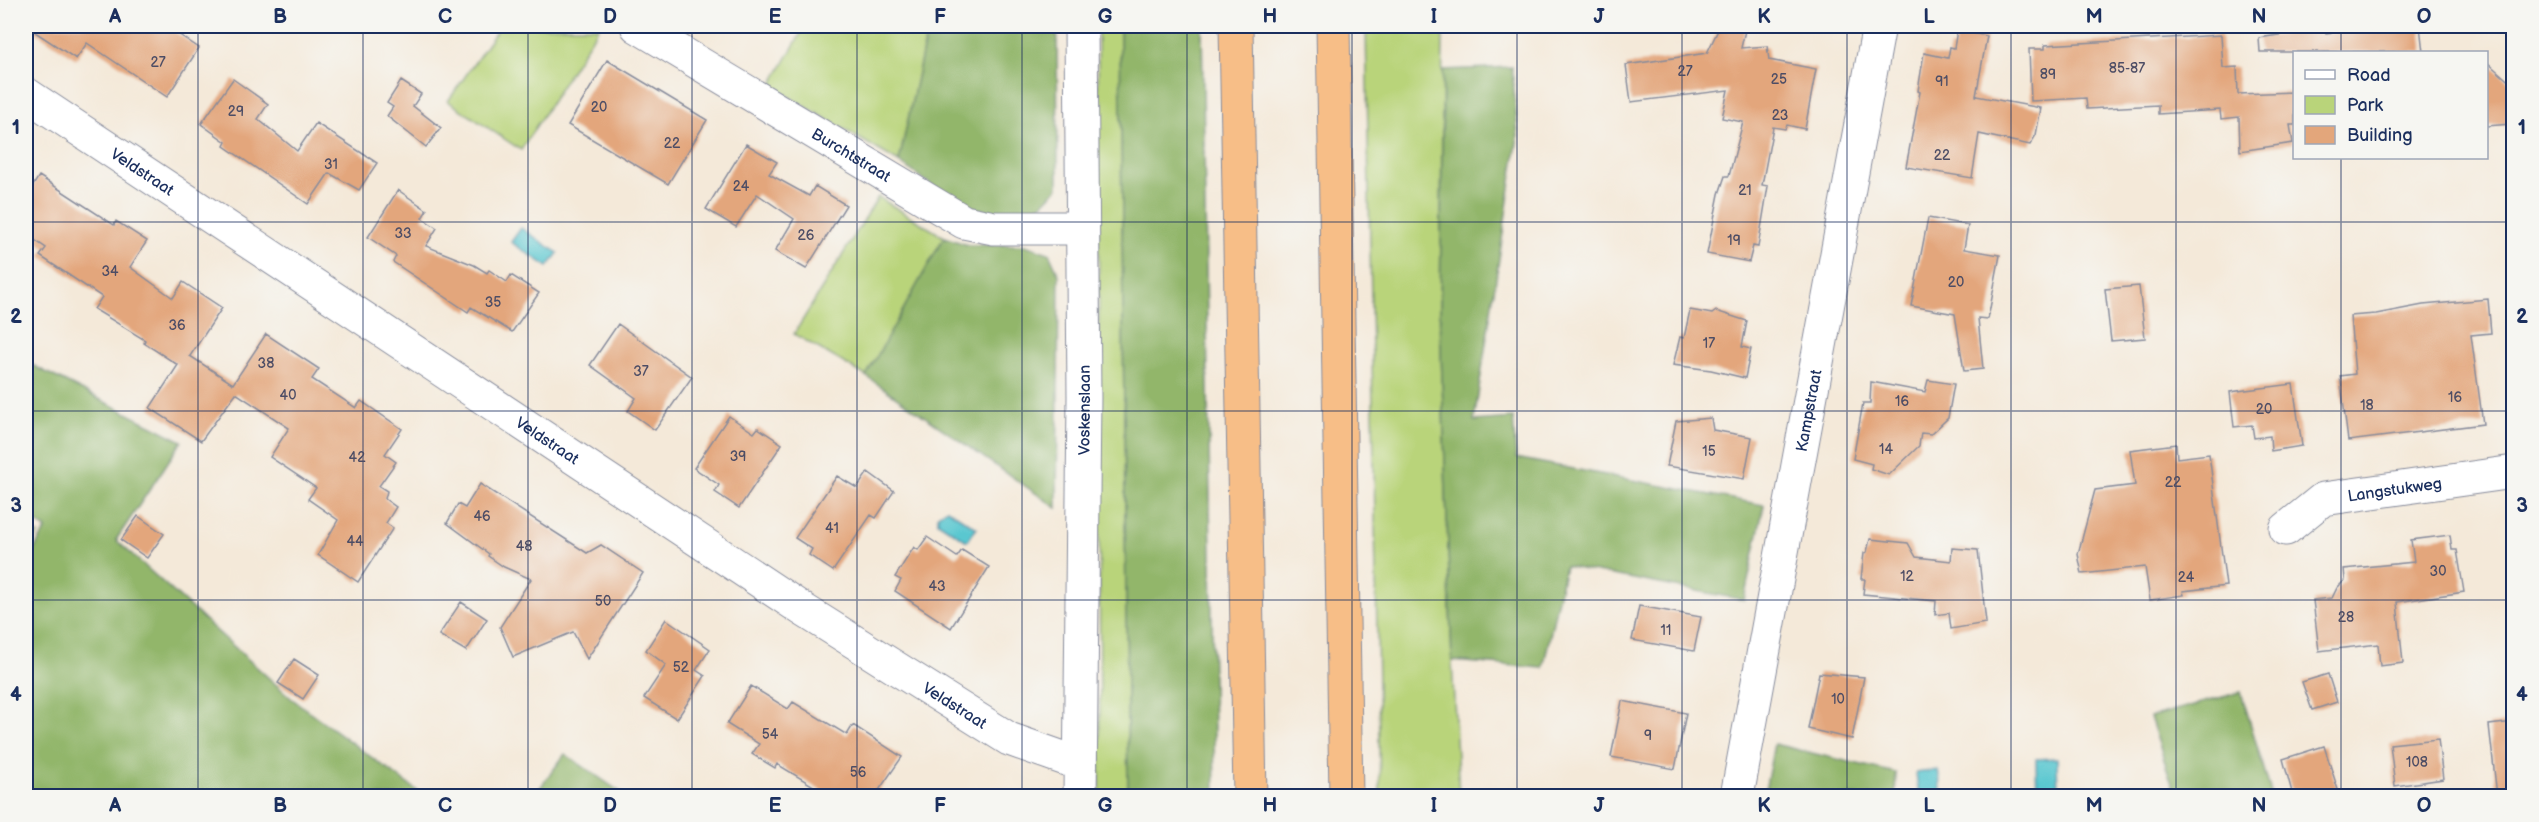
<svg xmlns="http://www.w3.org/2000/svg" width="2539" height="822" font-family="'Balsamiq Sans',sans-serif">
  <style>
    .green { fill: #b9d47a; stroke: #6a826c; stroke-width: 1.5 }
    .forest { fill: #92b66a; stroke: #567264; stroke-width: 1.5 }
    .water { fill: #5ac7d0; stroke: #3a7b97; stroke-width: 1.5 }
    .building { fill: #e3a67b }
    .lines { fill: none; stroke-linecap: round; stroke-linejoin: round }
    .minor-casing { stroke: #888c9c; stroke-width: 35 }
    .motorway-casing { stroke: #888c9c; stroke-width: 35 }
    .minor { stroke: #fff; stroke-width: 33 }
    .motorway { stroke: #f7be87; stroke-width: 33 }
    .grid { fill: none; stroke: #1b2f5e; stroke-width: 1.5; stroke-opacity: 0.55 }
    .labels { text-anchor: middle; stroke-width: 4.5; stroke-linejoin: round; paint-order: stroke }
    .number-label { font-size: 14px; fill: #4d4d65 }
    .street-label { font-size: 16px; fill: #1b2f5e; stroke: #f6f6f2 }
    .neatline { fill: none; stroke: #1b2f5e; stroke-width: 2 }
    .grid-label { font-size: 20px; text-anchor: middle; font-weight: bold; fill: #1b2f5e }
  </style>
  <rect width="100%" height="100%" fill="#f6f6f2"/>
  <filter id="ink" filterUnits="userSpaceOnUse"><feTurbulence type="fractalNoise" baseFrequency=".0167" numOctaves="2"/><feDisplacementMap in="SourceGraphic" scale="12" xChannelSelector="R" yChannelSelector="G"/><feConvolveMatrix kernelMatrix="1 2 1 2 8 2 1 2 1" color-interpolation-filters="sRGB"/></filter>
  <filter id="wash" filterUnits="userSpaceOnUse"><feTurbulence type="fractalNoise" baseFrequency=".008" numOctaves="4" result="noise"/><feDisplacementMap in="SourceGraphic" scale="24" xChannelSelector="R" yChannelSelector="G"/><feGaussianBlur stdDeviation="1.35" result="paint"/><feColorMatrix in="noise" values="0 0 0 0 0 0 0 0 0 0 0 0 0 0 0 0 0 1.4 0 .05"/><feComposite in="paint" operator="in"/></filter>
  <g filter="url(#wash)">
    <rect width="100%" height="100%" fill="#f4e9d9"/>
    <path class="green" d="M 500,26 L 599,27 L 521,150 L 448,101 Z
      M 805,26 L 928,26 L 899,162 L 771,86 Z
      M 1098,26 L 1120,26 L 1128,796 L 1100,796 Z
      M 1366,26 L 1443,26 L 1440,322 L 1452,661 L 1459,796 L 1380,796 Z
      M 878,197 L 944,237 L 866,376 L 794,334 Z
      M 26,526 L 38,534 L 26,554 Z"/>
    <path class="forest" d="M 928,26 L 1057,26 L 1058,188 L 1036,210 L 1003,213 L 963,207 L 899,162 Z
      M 1120,26 L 1202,26 L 1215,796 L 1128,796 Z
      M 1512,67 L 1518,136 L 1474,421 L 1513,418 L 1516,458 L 1764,505 L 1744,600 L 1565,566 L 1543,668 L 1452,661 L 1440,322 L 1443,70 Z
      M 944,237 L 968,245 L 1025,245 L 1049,253 L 1059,275 L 1057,508 L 866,376 Z
      M 26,362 L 182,441 L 116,540 L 291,698 L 424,796 L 26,796 L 26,563 L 46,529 L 26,516 Z
      M 2241,692 L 2272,796 L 2176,796 L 2150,717 Z
      M 1774,744 L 1896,773 L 1895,796 L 1764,796 Z
      M 565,754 L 626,796 L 534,796 Z"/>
    <path class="water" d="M 521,228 L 558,253 L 548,267 L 511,242 Z
      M 947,509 L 977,528 L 967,541 L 938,522 L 938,515 Z
      M 2057,758 L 2058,796 L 2037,796 L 2036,759 Z
      M 1938,770 L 1942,796 L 1919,796 L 1916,773 Z"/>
    <g id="blocks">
      <path class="building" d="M 26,26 L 166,26 L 199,48 L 167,97 L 87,43 L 76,59 Z
        M 1720,26 L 1746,26 L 1741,48 L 1767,46 L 1769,60 L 1816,69 L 1805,129 L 1787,125 L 1785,129 L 1773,127 L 1762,185 L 1768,186 L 1758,247 L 1753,246 L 1749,262 L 1707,254 L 1719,194 L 1725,176 L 1729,176 L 1743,122 L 1722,118 L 1728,90 L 1631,102 L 1626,65 L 1707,53 Z
        M 2387,26 L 2420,26 L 2423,52 L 2260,52 L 2259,38 L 2325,28 L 2326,33 Z
        M 1957,30 L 1987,36 L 1976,96 L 2041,108 L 2036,135 L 2030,145 L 1979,134 L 1972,178 L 1906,167 L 1920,92 L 1918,91 L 1924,53 L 1948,58 L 1950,47 L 1954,48 Z
        M 2221,35 L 2223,68 L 2237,67 L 2238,94 L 2295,92 L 2295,125 L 2290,125 L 2293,143 L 2240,151 L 2239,117 L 2221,119 L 2220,110 L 2158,114 L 2158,105 L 2087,109 L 2086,98 L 2031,101 L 2029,49 L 2045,49 L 2045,45 Z
        M 607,60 L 707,120 L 668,184 L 568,125 Z
        M 2487,62 L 2514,86 L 2511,124 L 2487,126 Z
        M 233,79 L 268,104 L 258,119 L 297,151 L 316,123 L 377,163 L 359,190 L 329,173 L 308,204 L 224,146 L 226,142 L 201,124 Z
        M 401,81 L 421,94 L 413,106 L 441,128 L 426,147 L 387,116 L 393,107 L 387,103 Z
        M 746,144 L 777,162 L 769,174 L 809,196 L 815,186 L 846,205 L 806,269 L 775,251 L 794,219 L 757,194 L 736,227 L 706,209 Z
        M 39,176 L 114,225 L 116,221 L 147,241 L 130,267 L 173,298 L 183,282 L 222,308 L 190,356 L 233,384 L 266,334 L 319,369 L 312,379 L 356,408 L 361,401 L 402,429 L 385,454 L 396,462 L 379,486 L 387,491 L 385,499 L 396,507 L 386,523 L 393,528 L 358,582 L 318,555 L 338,520 L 308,499 L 316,488 L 270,457 L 289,428 L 236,393 L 201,441 L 150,408 L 178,365 L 144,343 L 145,340 L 94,309 L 102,297 L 40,256 L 46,248 L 26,234 L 26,197 Z
        M 398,190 L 427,210 L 422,218 L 437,228 L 426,246 L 474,265 L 487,273 L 489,270 L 507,282 L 511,275 L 539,293 L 512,332 L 471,307 L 468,312 L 393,262 L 396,256 L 368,237 Z
        M 1928,218 L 1968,225 L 1964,249 L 2000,255 L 1988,319 L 1978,318 L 1983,369 L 1964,371 L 1955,314 L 1911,306 Z
        M 2139,286 L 2145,338 L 2111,341 L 2105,289 Z
        M 2488,299 L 2491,333 L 2471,335 L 2483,424 L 2348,441 L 2340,376 L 2355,374 L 2350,316 L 2376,314 L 2423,305 Z
        M 1690,310 L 1712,314 L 1716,311 L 1747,321 L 1742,347 L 1751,349 L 1745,378 L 1711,370 L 1673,365 L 1680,337 L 1684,338 Z
        M 618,324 L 692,377 L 655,430 L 628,411 L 636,398 L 590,365 Z
        M 1928,380 L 1954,384 L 1948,418 L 1931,434 L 1921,433 L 1919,446 L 1889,475 L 1871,469 L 1872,464 L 1853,459 L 1863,403 L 1870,403 L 1871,382 L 1925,392 Z
        M 2293,384 L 2302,446 L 2271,451 L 2270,436 L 2254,438 L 2252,425 L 2234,427 L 2230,392 Z
        M 729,416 L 754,433 L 758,428 L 782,444 L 739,508 L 715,492 L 719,485 L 694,468 Z
        M 1711,418 L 1713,430 L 1752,437 L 1744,479 L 1667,466 L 1676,421 Z
        M 2176,444 L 2177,458 L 2209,454 L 2226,586 L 2183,591 L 2184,595 L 2150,600 L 2145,567 L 2082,574 L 2078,554 L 2095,490 L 2135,485 L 2130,450 Z
        M 868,472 L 894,491 L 876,518 L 871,515 L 833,571 L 809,555 L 812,549 L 795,538 L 837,476 L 857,488 Z
        M 480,484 L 587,553 L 601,545 L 643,573 L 587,659 L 573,632 L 513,657 L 500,627 L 531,579 L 504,567 L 488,556 L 489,554 L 447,523 L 458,504 L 465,508 Z
        M 138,516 L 164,534 L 147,558 L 121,540 Z
        M 2450,535 L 2452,550 L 2457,550 L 2464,592 L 2397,602 L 2403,663 L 2380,666 L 2378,644 L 2319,651 L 2313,600 L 2332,598 L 2337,588 L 2345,580 L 2344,569 L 2414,562 L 2411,540 Z
        M 927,537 L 957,557 L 962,550 L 989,567 L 951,628 L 895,591 L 901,580 L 895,577 L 914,547 L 918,550 Z
        M 1870,539 L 1908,543 L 1916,557 L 1951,561 L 1952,548 L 1978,550 L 1986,623 L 1951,629 L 1949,613 L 1935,615 L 1936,601 L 1863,594 L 1865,579 L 1861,579 L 1864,553 L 1867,552 Z
        M 461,602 L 487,619 L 466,651 L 439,635 Z
        M 1639,606 L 1701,617 L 1694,651 L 1632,640 Z
        M 666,619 L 710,649 L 696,670 L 705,676 L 677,719 L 644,698 L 666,665 L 646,650 Z
        M 294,659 L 319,675 L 303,699 L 278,683 Z
        M 1819,673 L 1864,677 L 1852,739 L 1808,729 Z
        M 2328,674 L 2337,702 L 2312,710 L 2302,682 Z
        M 751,686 L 788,709 L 793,702 L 847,735 L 853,725 L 902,757 L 875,796 L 830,796 L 777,764 L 775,768 L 752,754 L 759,744 L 727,724 Z
        M 1622,701 L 1686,713 L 1675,769 L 1611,757 Z
        M 2514,722 L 2514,796 L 2497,796 L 2489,725 Z
        M 2438,739 L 2443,779 L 2395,786 L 2390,744 Z
        M 2324,746 L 2340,796 L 2293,796 L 2283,759 Z"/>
    </g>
  </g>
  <g filter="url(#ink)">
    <use href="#blocks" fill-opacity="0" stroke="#888c9c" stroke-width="1.5"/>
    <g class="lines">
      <defs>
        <g id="minor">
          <path id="s1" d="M 637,26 L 964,222 L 994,228 L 1082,228"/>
          <path id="s2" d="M 26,94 L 802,609 L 1009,739 L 1080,764"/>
          <path id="s3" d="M 2286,529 L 2323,499 L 2514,472"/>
          <path id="s4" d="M 1080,796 L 1084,397 L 1081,26"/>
          <path id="s5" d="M 1737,796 L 1879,26"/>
        </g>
        <path id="motorway" d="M 1236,26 L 1250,796
          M 1333,26 L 1346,796"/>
      </defs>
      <use href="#minor" class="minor-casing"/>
      <use href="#motorway" class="motorway-casing"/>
      <use href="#minor" class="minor"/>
      <use href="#motorway" class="motorway"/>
    </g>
  </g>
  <path class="grid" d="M 198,26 L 198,796M 363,26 L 363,796M 528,26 L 528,796M 692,26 L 692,796M 857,26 L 857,796M 1022,26 L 1022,796M 1187,26 L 1187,796M 1352,26 L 1352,796M 1517,26 L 1517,796M 1682,26 L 1682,796M 1847,26 L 1847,796M 2011,26 L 2011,796M 2176,26 L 2176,796M 2341,26 L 2341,52M 2341,158 L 2341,796M 26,222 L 2514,222M 26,411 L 2514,411M 26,600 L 2514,600"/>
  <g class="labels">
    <g class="number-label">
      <text x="158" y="67">27</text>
      <text x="2127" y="73">85-87</text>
      <text x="1685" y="76">27</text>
      <text x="2048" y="79">89</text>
      <text x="1779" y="84">25</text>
      <text x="1942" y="86">91</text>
      <text x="599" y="112">20</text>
      <text x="236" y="116">29</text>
      <text x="1780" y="120">23</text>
      <text x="672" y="148">22</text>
      <text x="1942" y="160">22</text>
      <text x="331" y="169">31</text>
      <text x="741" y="191">24</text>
      <text x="1745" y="195">21</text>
      <text x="403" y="238">33</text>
      <text x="806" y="240">26</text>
      <text x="1734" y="245">19</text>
      <text x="110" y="276">34</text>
      <text x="1956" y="287">20</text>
      <text x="493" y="307">35</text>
      <text x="177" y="330">36</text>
      <text x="1709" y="348">17</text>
      <text x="266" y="368">38</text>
      <text x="641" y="376">37</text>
      <text x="288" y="400">40</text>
      <text x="2455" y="402">16</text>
      <text x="1902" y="406">16</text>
      <text x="2367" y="410">18</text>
      <text x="2264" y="414">20</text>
      <text x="1886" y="454">14</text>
      <text x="1709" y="456">15</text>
      <text x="738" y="461">39</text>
      <text x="357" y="462">42</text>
      <text x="2173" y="487">22</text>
      <text x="482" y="521">46</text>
      <text x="832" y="533">41</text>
      <text x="355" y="546">44</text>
      <text x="524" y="551">48</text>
      <text x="2438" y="576">30</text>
      <text x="1907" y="581">12</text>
      <text x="2186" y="582">24</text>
      <text x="937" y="591">43</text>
      <text x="603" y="606">50</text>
      <text x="2346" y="622">28</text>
      <text x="1666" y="635">11</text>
      <text x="681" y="672">52</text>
      <text x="1838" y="704">10</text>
      <text x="770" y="739">54</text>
      <text x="1648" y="740">9</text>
      <text x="2417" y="767">108</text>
      <text x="858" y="777">56</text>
    </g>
    <g class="street-label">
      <text dy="6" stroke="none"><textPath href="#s1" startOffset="250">Burchtstraat</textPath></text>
      <text dy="6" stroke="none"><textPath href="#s2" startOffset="140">Veldstraat</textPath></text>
      <text dy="6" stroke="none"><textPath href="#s4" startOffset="386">Voskenslaan</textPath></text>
      <text dy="6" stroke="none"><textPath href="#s5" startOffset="392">Kampstraat</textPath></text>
      <text dy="6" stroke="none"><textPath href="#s2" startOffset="626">Veldstraat</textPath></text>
      <text dy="6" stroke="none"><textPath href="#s3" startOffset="120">Langstukweg</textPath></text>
      <text dy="6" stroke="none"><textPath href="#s2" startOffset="1112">Veldstraat</textPath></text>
    </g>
  </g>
  <rect width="2539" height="822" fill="none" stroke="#f6f6f2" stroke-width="66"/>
  <rect x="2293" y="51" width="195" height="108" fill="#f6f6f2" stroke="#9ea6b7" stroke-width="1.5"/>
  <rect x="2305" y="70" width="30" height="9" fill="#ffffff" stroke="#9ea6b7" stroke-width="1.5"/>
  <text x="2347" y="81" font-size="18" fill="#1b2f5e">Road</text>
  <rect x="2305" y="96" width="30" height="18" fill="#b9d47a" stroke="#9ea6b7" stroke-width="1.5"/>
  <text x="2347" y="111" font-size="18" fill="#1b2f5e">Park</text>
  <rect x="2305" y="126" width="30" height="18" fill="#e3a67b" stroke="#9ea6b7" stroke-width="1.5"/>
  <text x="2347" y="141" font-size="18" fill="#1b2f5e">Building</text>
  <rect x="33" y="33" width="2473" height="756" class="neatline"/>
  <g class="grid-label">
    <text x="115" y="23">A</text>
    <text x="280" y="23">B</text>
    <text x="445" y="23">C</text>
    <text x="610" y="23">D</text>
    <text x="775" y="23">E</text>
    <text x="940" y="23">F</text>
    <text x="1105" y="23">G</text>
    <text x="1270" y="23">H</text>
    <text x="1434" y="23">I</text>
    <text x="1599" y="23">J</text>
    <text x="1764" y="23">K</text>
    <text x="1929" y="23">L</text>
    <text x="2094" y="23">M</text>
    <text x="2259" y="23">N</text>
    <text x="2424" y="23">O</text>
    <text x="16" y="134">1</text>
    <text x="2522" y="134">1</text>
    <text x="16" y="323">2</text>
    <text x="2522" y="323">2</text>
    <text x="16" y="512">3</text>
    <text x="2522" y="512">3</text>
    <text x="16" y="701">4</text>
    <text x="2522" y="701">4</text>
    <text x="115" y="812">A</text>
    <text x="280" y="812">B</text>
    <text x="445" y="812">C</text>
    <text x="610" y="812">D</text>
    <text x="775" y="812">E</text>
    <text x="940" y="812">F</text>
    <text x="1105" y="812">G</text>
    <text x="1270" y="812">H</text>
    <text x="1434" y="812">I</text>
    <text x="1599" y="812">J</text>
    <text x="1764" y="812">K</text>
    <text x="1929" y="812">L</text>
    <text x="2094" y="812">M</text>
    <text x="2259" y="812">N</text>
    <text x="2424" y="812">O</text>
  </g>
</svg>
